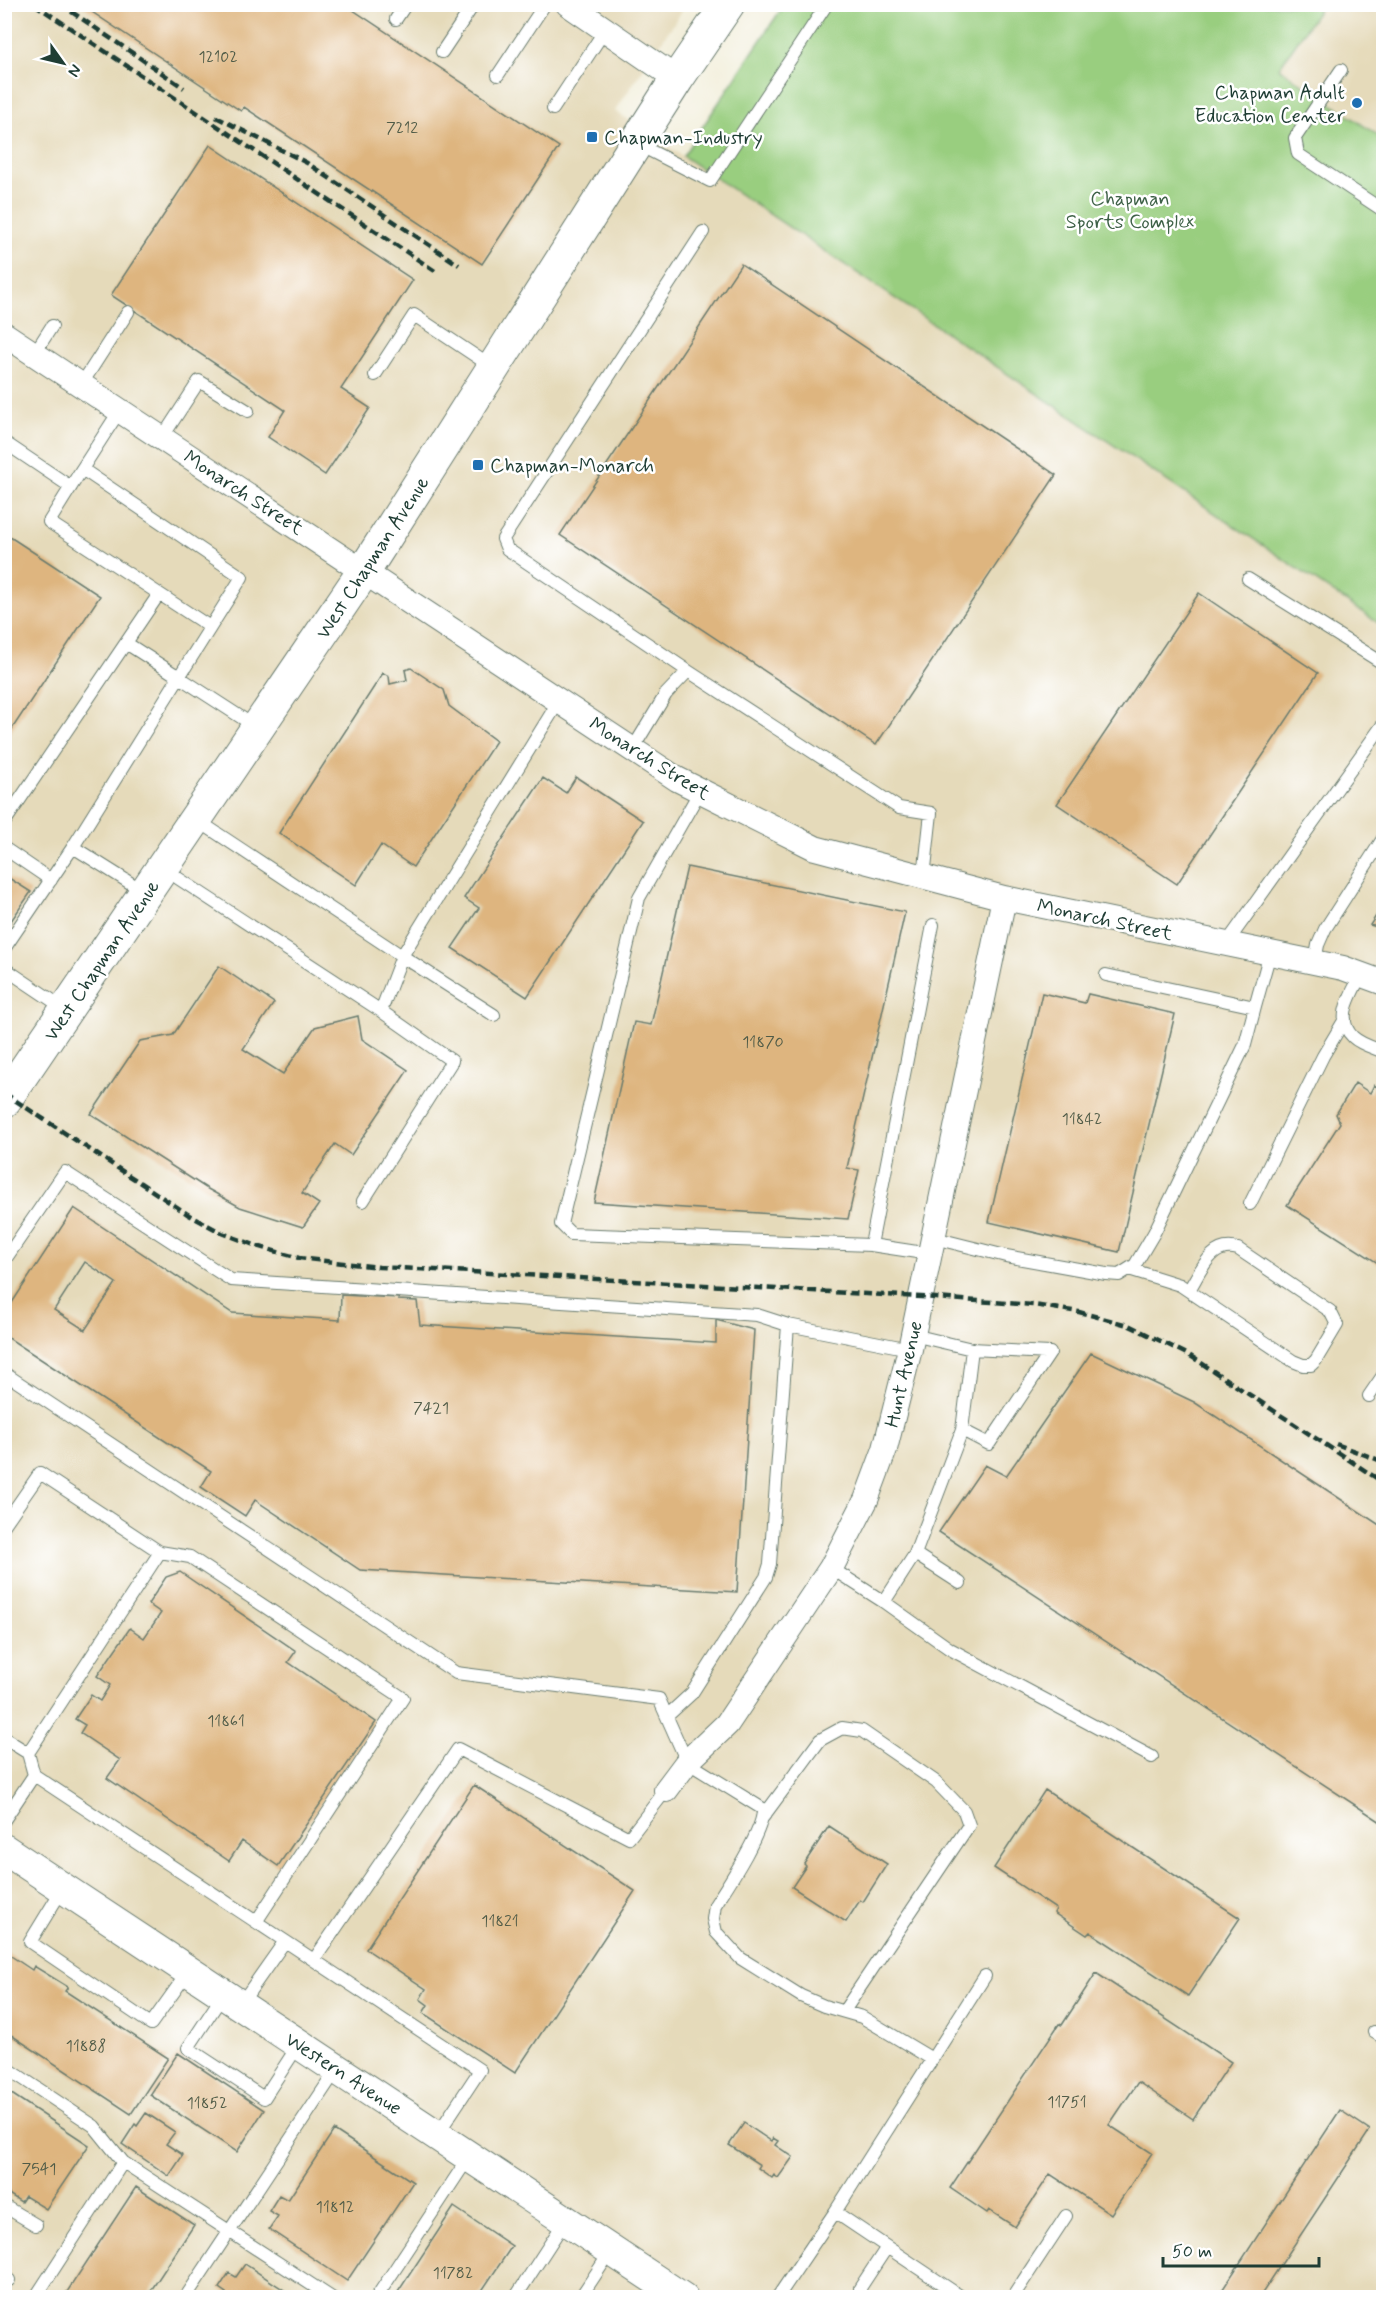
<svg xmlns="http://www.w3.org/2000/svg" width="1388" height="2302" font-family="Mynerve,sans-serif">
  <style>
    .built { fill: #e5daba }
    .green { fill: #99ce7f; stroke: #5c865a; stroke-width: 1.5 }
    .building { fill: #deb57f; fill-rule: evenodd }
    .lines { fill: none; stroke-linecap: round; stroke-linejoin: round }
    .service-casing { stroke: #697b6e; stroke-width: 14 }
    .minor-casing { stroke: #697b6e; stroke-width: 26 }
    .tertiary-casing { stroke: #697b6e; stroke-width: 32 }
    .primary-casing { stroke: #697b6e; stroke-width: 35 }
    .service { stroke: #fff; stroke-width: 12 }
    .minor { stroke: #fff; stroke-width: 24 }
    .tertiary { stroke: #fff; stroke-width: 30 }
    .primary { stroke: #fff; stroke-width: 33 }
    .rail { stroke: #1f3d34; stroke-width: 4.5; stroke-dasharray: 9 4.5; stroke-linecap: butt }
    .poi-dot { fill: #1f6fb2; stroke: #fff; stroke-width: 2 }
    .labels { text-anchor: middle; stroke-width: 5; stroke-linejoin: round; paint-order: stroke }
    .number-label { font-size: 16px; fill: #4f5b47 }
    .poi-label { font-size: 20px; fill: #1f3d34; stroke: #fff; text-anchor: start }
    .park-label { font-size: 20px; fill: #3e6147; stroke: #fff }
    .street-label { font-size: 20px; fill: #1f3d34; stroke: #fff }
  </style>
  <rect width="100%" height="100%" fill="#fff"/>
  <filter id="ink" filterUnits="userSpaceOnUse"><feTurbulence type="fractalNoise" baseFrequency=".0167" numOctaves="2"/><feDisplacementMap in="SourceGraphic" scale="12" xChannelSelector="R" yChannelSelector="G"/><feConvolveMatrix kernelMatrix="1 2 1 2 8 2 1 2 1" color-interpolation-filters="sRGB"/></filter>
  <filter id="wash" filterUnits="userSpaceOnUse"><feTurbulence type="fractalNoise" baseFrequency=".008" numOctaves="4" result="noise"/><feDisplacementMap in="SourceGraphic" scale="24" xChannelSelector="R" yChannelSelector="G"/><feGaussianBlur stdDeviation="1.35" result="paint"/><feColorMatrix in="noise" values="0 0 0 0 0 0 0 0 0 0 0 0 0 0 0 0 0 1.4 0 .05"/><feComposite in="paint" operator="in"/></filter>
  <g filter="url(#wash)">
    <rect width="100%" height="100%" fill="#f2eeda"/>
    <path class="built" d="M 5,5 L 686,5 L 615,111 L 1383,626 L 1383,2297 L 5,2298 Z
      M 1322,5 L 1383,5 L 1383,139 L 1279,68 Z"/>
    <path class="green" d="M 784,5 L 1322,5 L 1279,68 L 1383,139 L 1383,626 L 683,156 Z"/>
    <g id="blocks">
      <path class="building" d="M 80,4 L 344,4 L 559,147 L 482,264 L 244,107 L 241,111 Z
        M 210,145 L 413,280 L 341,389 L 370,408 L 325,475 L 268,437 L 285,410 L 111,295 Z
        M 741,264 L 1056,475 L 876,745 L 560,535 Z
        M 4,533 L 100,596 L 4,741 Z
        M 1199,593 L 1318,673 L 1177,884 L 1057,804 Z
        M 411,668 L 444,690 L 449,706 L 496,741 L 413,867 L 381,845 L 356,885 L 279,833 L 383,673 L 389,676 L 390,684 L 407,680 L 405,670 Z
        M 576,777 L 643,821 L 527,997 L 452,948 L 479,908 L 464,898 L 543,778 L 566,793 Z
        M 687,867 L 905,912 L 847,1168 L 859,1170 L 848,1219 L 594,1202 L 634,1022 L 651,1025 Z
        M 4,875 L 31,892 L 4,931 Z
        M 1384,904 L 1384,929 L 1370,925 Z
        M 219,966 L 274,1003 L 243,1049 L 283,1074 L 315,1027 L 358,1016 L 362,1039 L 408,1070 L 351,1155 L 335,1144 L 302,1193 L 319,1204 L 303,1227 L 240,1207 L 206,1188 L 91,1114 L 140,1041 L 173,1035 Z
        M 1042,993 L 1085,1003 L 1088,994 L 1175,1014 L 1119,1252 L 989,1222 Z
        M 1355,1083 L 1370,1093 L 1374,1085 L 1384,1091 L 1384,1267 L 1287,1205 L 1340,1123 L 1336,1114 Z
        M 74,1208 L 232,1313 L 340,1320 L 341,1295 L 399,1298 L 398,1300 L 417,1301 L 420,1325 L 716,1343 L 716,1320 L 754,1330 L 737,1592 L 360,1570 L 255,1500 L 245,1516 L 201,1487 L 211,1471 L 4,1335 L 4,1315 ZM 85,1262 L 116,1283 L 85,1330 L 54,1310 Z
        M 1091,1353 L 1194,1402 L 1384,1528 L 1384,1824 L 939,1532 L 985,1465 L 1006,1476 Z
        M 180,1572 L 296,1651 L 288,1662 L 376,1722 L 278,1866 L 242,1841 L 229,1861 L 107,1778 L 120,1760 L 80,1733 L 85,1725 L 75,1719 L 91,1695 L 100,1701 L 110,1685 L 97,1676 L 130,1628 L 144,1638 L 161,1613 L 148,1604 L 166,1577 Z
        M 474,1785 L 635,1891 L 515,2073 L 423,2013 L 428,2005 L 420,1999 L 426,1989 L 366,1949 Z
        M 1045,1790 L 1240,1918 L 1188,1996 L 1090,1932 L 1087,1935 L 1054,1913 L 1056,1909 L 994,1868 Z
        M 829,1826 L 887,1864 L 863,1902 L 860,1900 L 846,1922 L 792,1887 L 806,1866 L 804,1864 Z
        M 5,1952 L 32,1970 L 34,1966 L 68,1987 L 65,1991 L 168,2058 L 131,2114 L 5,2031 Z
        M 1096,1973 L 1231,2062 L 1193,2119 L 1138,2082 L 1109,2125 L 1152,2153 L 1111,2214 L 1050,2174 L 1015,2227 L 989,2210 L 987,2213 L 950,2188 L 1059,2024 L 1062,2025 Z
        M 178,2053 L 264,2110 L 237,2152 L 150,2095 Z
        M 4,2089 L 89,2145 L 46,2209 L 25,2196 L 21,2202 L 4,2191 Z
        M 1340,2110 L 1370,2130 L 1259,2298 L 1217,2298 Z
        M 146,2113 L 175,2132 L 166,2144 L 183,2155 L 169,2176 L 122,2144 L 135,2124 L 137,2126 Z
        M 744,2123 L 771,2141 L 773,2138 L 778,2141 L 775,2145 L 793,2157 L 778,2178 L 774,2175 L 772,2178 L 758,2168 L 760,2165 L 729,2145 Z
        M 334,2130 L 413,2182 L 347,2281 L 269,2229 L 278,2216 L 269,2211 L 279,2195 L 288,2200 Z
        M 136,2187 L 194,2225 L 146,2298 L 63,2298 Z
        M 454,2207 L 512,2246 L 477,2298 L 394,2298 Z
        M 245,2264 L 296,2298 L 223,2298 L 226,2293 L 219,2288 L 229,2273 L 236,2277 Z"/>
    </g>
  </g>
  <g filter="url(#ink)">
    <use href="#blocks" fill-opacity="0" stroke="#697b6e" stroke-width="1.5"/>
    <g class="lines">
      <defs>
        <path id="service" d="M 396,19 L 406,4
          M 442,52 L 474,4
          M 1341,70 L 1295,138 L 1298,154 L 1384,211
          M 498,75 L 545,4
          M 553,109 L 605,30
          M 637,144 L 710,181 L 827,4
          M 34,354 L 52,326
          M 375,375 L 414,315 L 492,367
          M 81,385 L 128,312
          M 120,410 L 82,469 L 242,577 L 179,677 L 126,643
          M 162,438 L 199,381 L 248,411
          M 4,442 L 71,487
          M 82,469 L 49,522 L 210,627
          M 1248,579 L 1384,664
          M 688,671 L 507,549 L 503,539 L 703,232
          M 632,750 L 666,694 L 688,671 L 899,808 L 931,813 L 924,877
          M 700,791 L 639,898 L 561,1224 L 571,1234 L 871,1245 L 930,1254
          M 197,820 L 402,956 L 381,1011
          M 4,823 L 159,594
          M 73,847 L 179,677 L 256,727
          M 4,848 L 51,880
          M 164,869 L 381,1011 L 452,1061 L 363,1201
          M 1226,944 L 1384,723
          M 4,949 L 73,847 L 143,891
          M 1315,962 L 1318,945 L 1325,929 L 1384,837
          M 4,968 L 65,1009
          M 1106,975 L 1255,1007 L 1270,953
          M 1361,975 C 1352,993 1334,1019 1353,1037 C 1360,1044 1374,1048 1384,1052
          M 494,1015 L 402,956 L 559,701
          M 1250,1204 L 1323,1056 L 1345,1019
          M 934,1238 L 1006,1256 L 1106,1274 L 1119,1275 L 1135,1265 L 1154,1233 L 1245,1045 L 1255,1007
          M 871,1245 L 933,925
          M 4,1261 L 65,1172 L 231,1280 L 757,1315 L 788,1325
          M 1129,1269 L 1180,1285 L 1293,1361 L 1303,1365 L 1311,1365 L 1316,1360 L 1337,1325 L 1330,1311 L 1238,1249 C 1211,1241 1201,1271 1189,1290
          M 4,1373 L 456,1673 L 659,1699 L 687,1762 L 763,1809 C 764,1831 728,1885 715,1905 L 713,1919 L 716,1932 L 740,1958 L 801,1996 L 824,2006 L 862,2017 L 932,2059
          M 1369,1396 L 1384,1374
          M 962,1430 L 989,1444 L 1050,1353 L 972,1349
          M 4,1525 L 40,1473 L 160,1552 L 190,1557 L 403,1698 L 256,1922
          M 915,1554 L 960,1583
          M 831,1568 L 884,1602 L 915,1554 L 962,1430 L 972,1349 L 913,1335
          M 884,1602 L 950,1649 L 1152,1757
          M 667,1716 L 692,1693 L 766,1577 L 770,1564 L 788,1325 L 910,1349
          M 4,1738 L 28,1753 L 34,1775
          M 28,1753 L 160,1552
          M 763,1817 L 820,1740 L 842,1728 L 862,1731 L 936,1782 L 964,1811 L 969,1825 L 844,2011
          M 4,1820 L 34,1775 L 285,1941 L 240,2005
          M 63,1888 L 30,1942 L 151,2024 L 188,1972
          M 285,1941 L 480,2070 L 437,2135
          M 314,1960 L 458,1749 L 629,1838 L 666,1790
          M 223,1995 L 188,2048 L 264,2098 L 299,2044
          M 1374,2032 L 1384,2038
          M 4,2066 L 94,2126 L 123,2162 L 332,2298
          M 4,2206 L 36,2225
          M 835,2212 L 985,1976
          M 887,2247 L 963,2298
          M 4,2277 L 9,2280
          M 35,2298 L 123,2162
          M 185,2298 L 337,2069
          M 376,2298 L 469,2157
          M 515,2298 L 565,2221
          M 580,2298 L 611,2251
          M 777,2298 L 835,2212 L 887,2247 L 860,2288 L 861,2298
          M 1012,2298 L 1066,2216"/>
        <path id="minor" d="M 568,4 L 677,79
          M 4,334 L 677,779 L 815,848 L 1004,898 L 1343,968 L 1384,983
          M 666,1790 L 687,1762 L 727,1724 L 831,1568 L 866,1500 L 885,1449 L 910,1349 L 1004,898"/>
        <path id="tertiary" d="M 4,1849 L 683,2298"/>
        <path id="primary" d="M 4,1101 L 364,571 L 677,79 L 728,4"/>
      </defs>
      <use href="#service" class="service-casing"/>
      <use href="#minor" class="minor-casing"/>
      <use href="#tertiary" class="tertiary-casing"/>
      <use href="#primary" class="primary-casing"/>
      <use href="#service" class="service"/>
      <use href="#minor" class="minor"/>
      <use href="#tertiary" class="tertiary"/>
      <use href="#primary" class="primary"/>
      <path class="rail" d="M 34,4 L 435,271
        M 60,4 L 184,88
        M 216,117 L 307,163 L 459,265
        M 4,1093 L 189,1215 L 222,1233 L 257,1246 L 299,1258 L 379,1267 L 921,1297 L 1034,1305 L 1079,1312 L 1128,1325 L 1189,1355 L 1384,1483
        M 1336,1444 L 1384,1462"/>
    </g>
  </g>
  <g class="poi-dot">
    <circle cx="1357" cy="103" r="6"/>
    <rect x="586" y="131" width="12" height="12" rx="3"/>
    <rect x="472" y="459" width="12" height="12" rx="3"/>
  </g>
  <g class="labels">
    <g class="number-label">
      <text x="218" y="62">12102</text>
      <text x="402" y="133">7212</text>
      <text x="763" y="1047">11870</text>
      <text x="1082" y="1124">11842</text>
      <text x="431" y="1413">7421</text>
      <text x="226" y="1726">11861</text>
      <text x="500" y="1926">11821</text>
      <text x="86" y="2051">11888</text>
      <text x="1067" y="2107">11751</text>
      <text x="207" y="2108">11852</text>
      <text x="39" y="2174">7541</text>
      <text x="335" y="2212">11812</text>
      <text x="453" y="2278">11782</text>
    </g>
    <g class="poi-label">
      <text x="1345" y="99" text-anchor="end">Chapman Adult<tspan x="1345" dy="23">Education Center</tspan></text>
      <text x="604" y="144">Chapman-Industry</text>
      <text x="490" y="472">Chapman-Monarch</text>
    </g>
    <g class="park-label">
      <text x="1130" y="205">Chapman<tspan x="1130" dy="23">Sports Complex</tspan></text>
    </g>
    <g class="street-label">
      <text transform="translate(244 492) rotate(33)" y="7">Monarch Street</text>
      <text transform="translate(372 557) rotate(-57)" y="7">West Chapman Avenue</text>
      <text transform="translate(650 758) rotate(32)" y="7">Monarch Street</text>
      <text transform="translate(1105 919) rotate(12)" y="7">Monarch Street</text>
      <text transform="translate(101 960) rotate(-56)" y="7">West Chapman Avenue</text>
      <text transform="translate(903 1374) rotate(-77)" y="7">Hunt Avenue</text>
      <text transform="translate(344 2073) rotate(33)" y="7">Western Avenue</text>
    </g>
  </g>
  <rect width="1388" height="2302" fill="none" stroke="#fff" stroke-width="24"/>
  <g transform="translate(63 63) rotate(124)" stroke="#ffffff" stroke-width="4.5" paint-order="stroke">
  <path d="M0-4.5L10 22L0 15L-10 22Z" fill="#1f3d34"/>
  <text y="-9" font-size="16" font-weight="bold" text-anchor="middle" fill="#1f3d34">N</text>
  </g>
  <path d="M1163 2257v9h156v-9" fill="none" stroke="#1f3d34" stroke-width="3"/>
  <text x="1172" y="2257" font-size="18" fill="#1f3d34" stroke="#ffffff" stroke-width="4.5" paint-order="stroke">50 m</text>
</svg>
